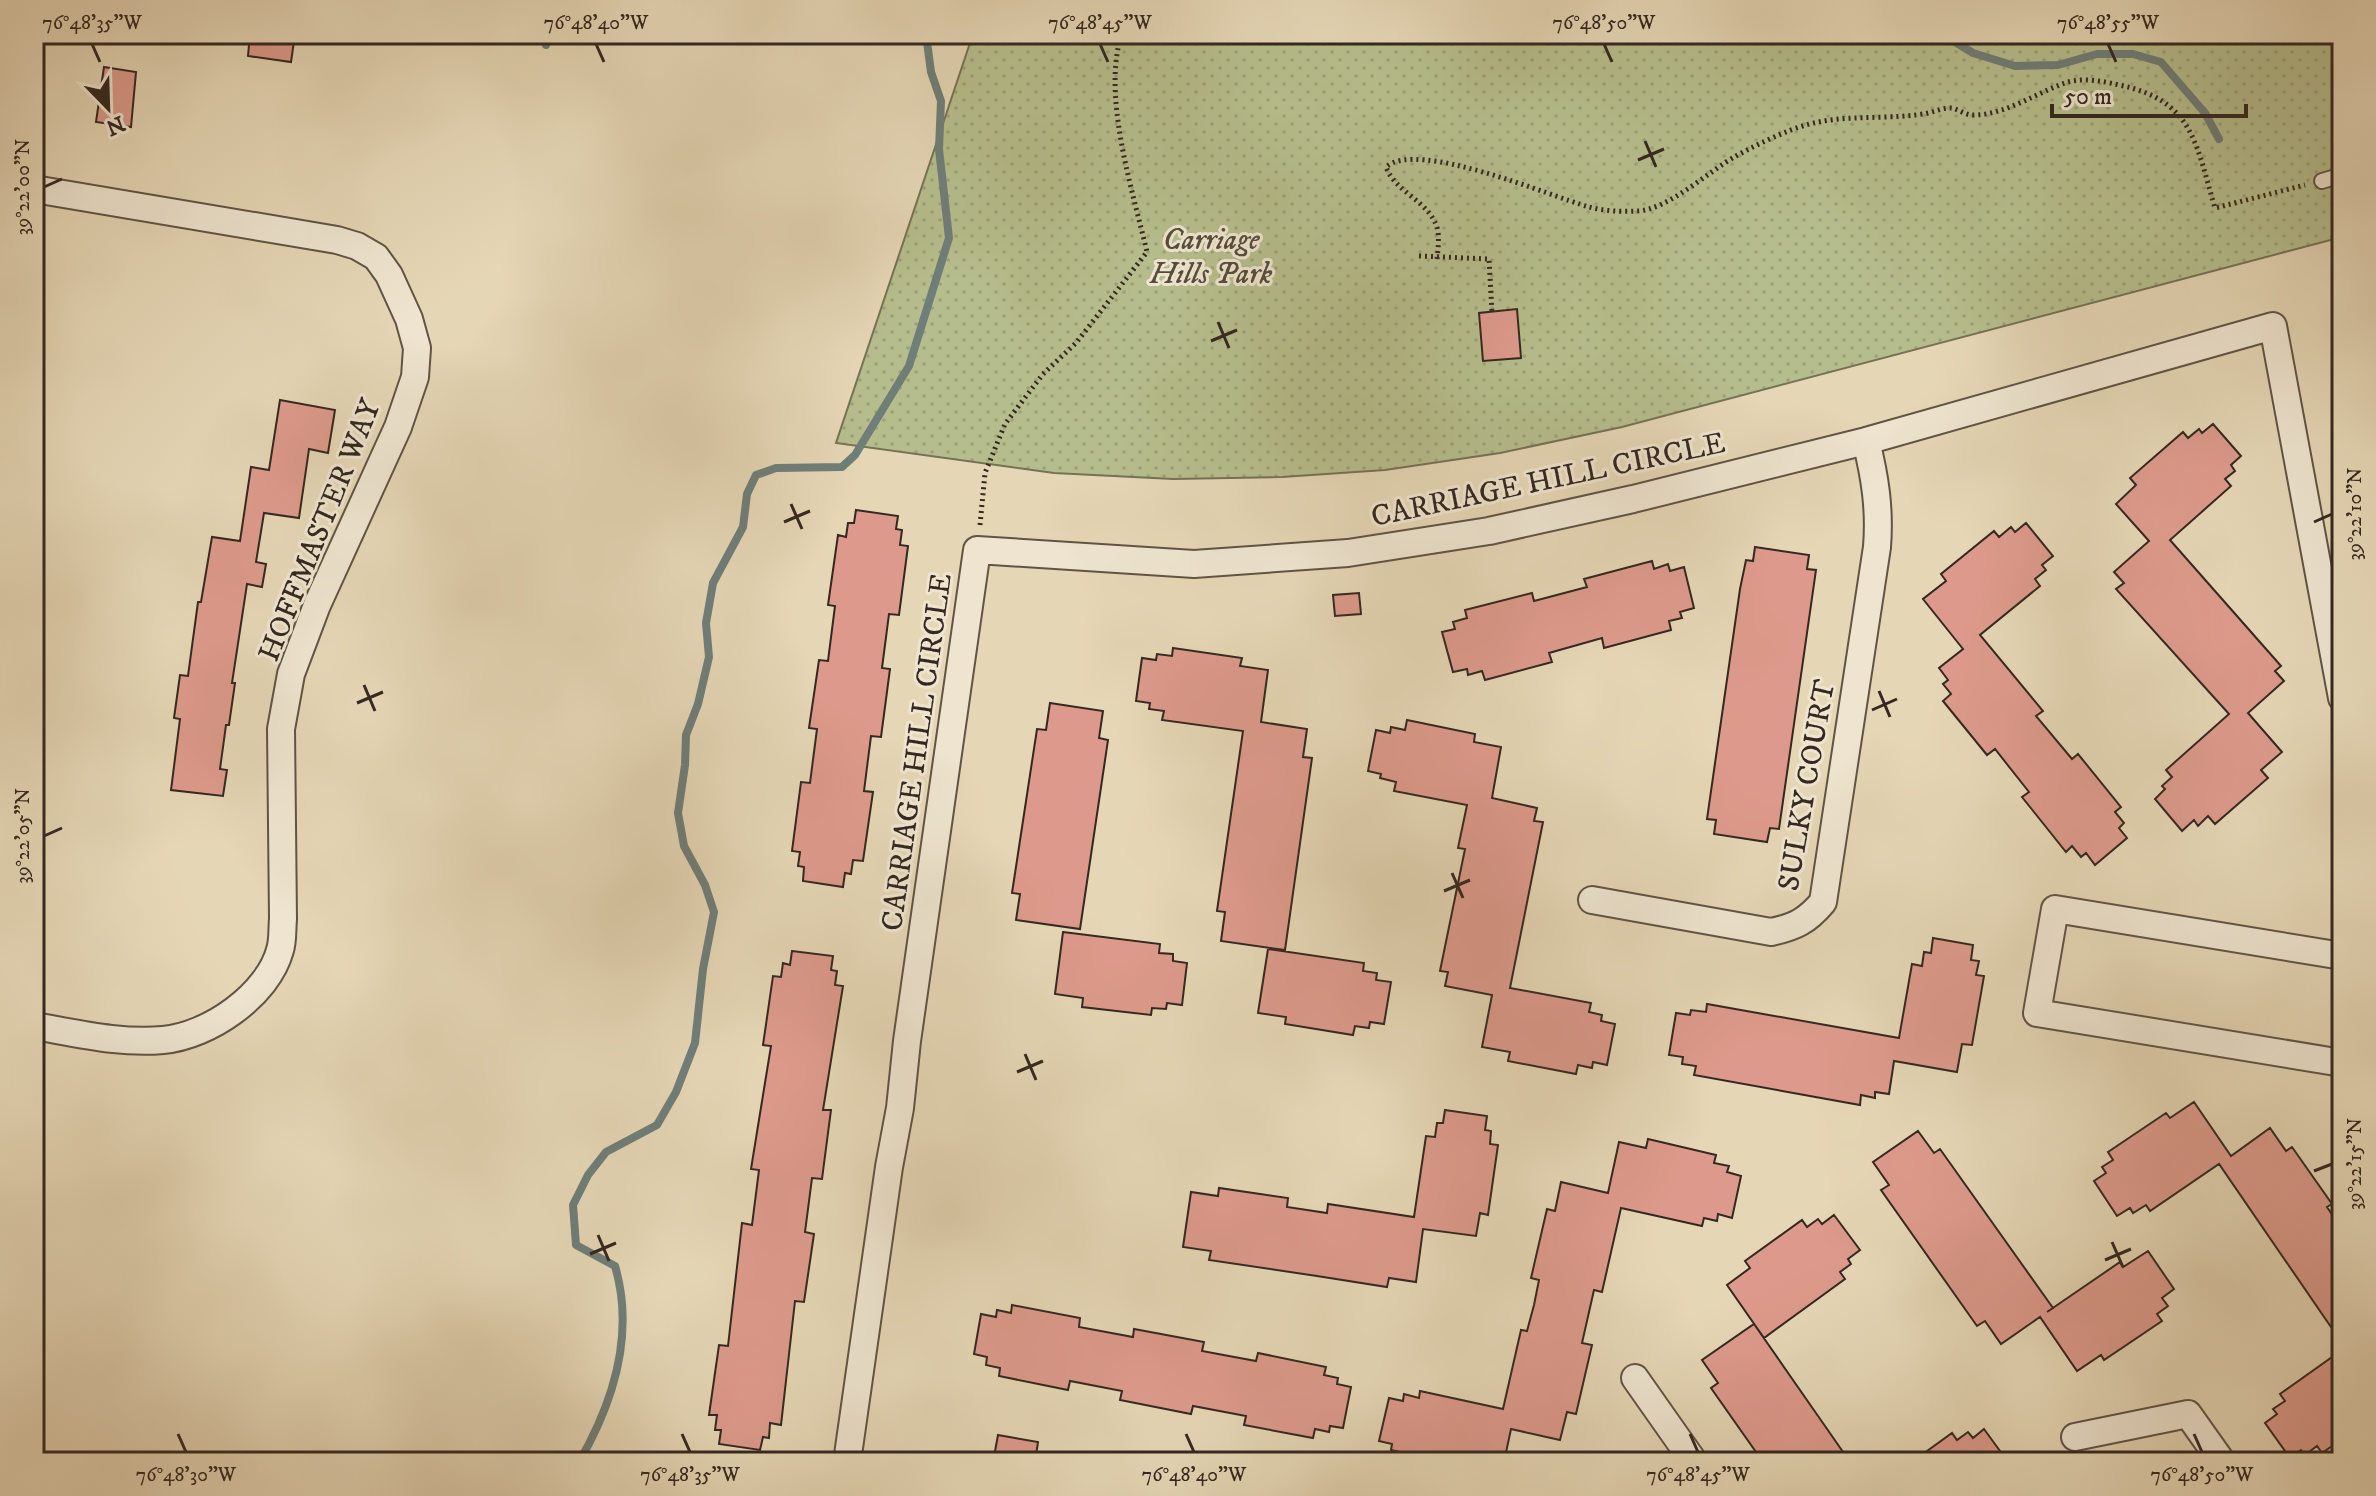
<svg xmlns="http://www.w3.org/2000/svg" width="2376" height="1496" font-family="'IM FELL DW Pica',serif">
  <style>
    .park { fill: url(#park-dots); stroke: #757256; stroke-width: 2 }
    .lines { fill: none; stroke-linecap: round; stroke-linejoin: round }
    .stream { stroke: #6f7e79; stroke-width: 8 }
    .building { fill: #dd9a8c; stroke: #342820; stroke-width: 2 }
    .lane-casing { stroke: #605445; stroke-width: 18 }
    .street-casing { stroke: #605445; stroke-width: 30 }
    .path { stroke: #342820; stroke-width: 5; stroke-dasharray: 2 4; stroke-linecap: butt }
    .lane { stroke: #eee4cf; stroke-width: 14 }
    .street { stroke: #eee4cf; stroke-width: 26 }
    .ticks { fill: none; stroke: #342820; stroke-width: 3 }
    .labels { text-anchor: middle; stroke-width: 6; stroke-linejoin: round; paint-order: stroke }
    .park-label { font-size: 30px; font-style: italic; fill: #544d3b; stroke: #eee4cf }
    .street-label { font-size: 30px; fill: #342820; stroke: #eee4cf }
    .neatline { fill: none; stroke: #342820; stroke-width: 3 }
    .ticks-label { font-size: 20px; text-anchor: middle; fill: #342820 }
  </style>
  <defs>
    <pattern id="park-dots" width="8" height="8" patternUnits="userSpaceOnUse" patternTransform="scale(2)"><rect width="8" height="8" fill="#b6bd8c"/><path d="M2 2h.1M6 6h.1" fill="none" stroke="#9da278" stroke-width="1.8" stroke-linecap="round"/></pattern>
  </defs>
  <rect width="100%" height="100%" fill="#e5d6b5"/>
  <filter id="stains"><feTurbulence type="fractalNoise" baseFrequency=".0025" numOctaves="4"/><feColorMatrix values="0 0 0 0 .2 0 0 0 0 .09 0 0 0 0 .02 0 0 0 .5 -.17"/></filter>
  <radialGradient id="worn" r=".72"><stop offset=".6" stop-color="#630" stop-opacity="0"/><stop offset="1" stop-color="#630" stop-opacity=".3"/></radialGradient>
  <path class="park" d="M 973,34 L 2342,34 L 2342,237 L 1622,427 L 1500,453 L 1385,470 L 1282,477 L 1173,479 L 1054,473 L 836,443 Z"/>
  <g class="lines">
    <path class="stream" d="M 1942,34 L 1973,53 L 2015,66 L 2058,65 L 2097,54 L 2133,54 L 2161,62 L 2205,113 L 2219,139
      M 546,45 L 547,34
      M 579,1462 C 613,1403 635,1334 615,1266 L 576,1245 L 573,1205 L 588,1175 L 606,1152 L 657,1125 L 676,1092 L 695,1043 L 703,969 L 714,912 L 705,885 L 684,846 L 678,813 L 685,765 L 686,735 L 698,704 L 709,657 L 706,623 L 713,583 L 743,527 L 747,494 L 756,475 L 776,468 L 842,467 L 855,455 L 909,366 L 949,238 L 939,149 L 941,101 L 931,72 L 926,34"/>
  </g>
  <path class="building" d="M 250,34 L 295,34 L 291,62 L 248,56 Z
    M 104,67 L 136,72 L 131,127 L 96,122 Z
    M 1517,309 L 1521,358 L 1483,361 L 1479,313 Z
    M 280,400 L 335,410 L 328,453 L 309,449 L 299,518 L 264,513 L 256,562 L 266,564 L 262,587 L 247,584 L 232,683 L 235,683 L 229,725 L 226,725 L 220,769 L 227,770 L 223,796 L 171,790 L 180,719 L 174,718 L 180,675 L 188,676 L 198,602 L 201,602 L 212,537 L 240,541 L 251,467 L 269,470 Z
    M 2213,424 L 2241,456 L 2231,465 L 2235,471 L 2225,479 L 2231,486 L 2170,540 L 2281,666 L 2275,671 L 2284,681 L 2248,713 L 2282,752 L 2261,770 L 2268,778 L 2215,824 L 2208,816 L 2198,826 L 2194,820 L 2182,831 L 2155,799 L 2165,789 L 2162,786 L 2172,777 L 2166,770 L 2229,714 L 2116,589 L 2124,583 L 2114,572 L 2149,541 L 2116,504 L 2136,485 L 2130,478 L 2183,432 L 2188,438 L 2199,429 L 2202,433 Z
    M 856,510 L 898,516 L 896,529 L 902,530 L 900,545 L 908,546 L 899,615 L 889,614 L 882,668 L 890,669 L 881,737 L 871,736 L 864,791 L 873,792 L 863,861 L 853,860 L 851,874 L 845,873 L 843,887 L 803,881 L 804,867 L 798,866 L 800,852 L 792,851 L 801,782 L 810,783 L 817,729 L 809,728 L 819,660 L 828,661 L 835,606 L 828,605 L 838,535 L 846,537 L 848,523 L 854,523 Z
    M 2026,523 L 2053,556 L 2042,565 L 2046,570 L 2035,579 L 2040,586 L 1980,635 L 2043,711 L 2036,716 L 2072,759 L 2078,754 L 2121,807 L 2115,812 L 2124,823 L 2119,828 L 2127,838 L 2095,865 L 2086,853 L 2081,857 L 2072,846 L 2066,852 L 2022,797 L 2029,792 L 1995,749 L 1987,755 L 1943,701 L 1951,694 L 1943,684 L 1948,680 L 1939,668 L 1963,649 L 1923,599 L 1946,581 L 1941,574 L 1994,531 L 1999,537 L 2011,527 L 2015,532 Z
    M 1755,547 L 1809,555 L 1807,569 L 1816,570 L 1779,829 L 1770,828 L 1767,842 L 1714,834 L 1716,820 L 1707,819 L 1740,589 L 1746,560 L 1753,561 Z
    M 1652,561 L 1654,569 L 1668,564 L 1670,571 L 1684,567 L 1694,608 L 1680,612 L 1682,618 L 1669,621 L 1671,630 L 1604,648 L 1602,638 L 1549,653 L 1552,662 L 1485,680 L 1482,671 L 1468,675 L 1467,669 L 1453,672 L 1442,632 L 1455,629 L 1453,622 L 1467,618 L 1465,610 L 1532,593 L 1534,601 L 1587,587 L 1584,579 Z
    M 1359,593 L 1361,614 L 1335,616 L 1333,595 Z
    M 1173,648 L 1242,658 L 1240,666 L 1268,670 L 1261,722 L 1307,729 L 1303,757 L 1312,758 L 1285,950 L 1221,941 L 1225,912 L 1217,911 L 1243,731 L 1162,720 L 1164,711 L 1149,709 L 1150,703 L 1136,701 L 1142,658 L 1156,660 L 1157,654 L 1172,656 Z
    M 1050,703 L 1103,711 L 1099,738 L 1108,740 L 1080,929 L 1016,920 L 1020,894 L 1012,893 L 1037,729 L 1046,730 Z
    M 1407,720 L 1475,734 L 1474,742 L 1501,747 L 1492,798 L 1537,808 L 1534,821 L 1543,822 L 1510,988 L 1591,1003 L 1589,1012 L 1602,1015 L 1601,1021 L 1615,1024 L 1607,1065 L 1593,1062 L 1592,1068 L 1578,1065 L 1576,1074 L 1508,1061 L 1510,1052 L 1482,1047 L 1492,995 L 1445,986 L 1448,972 L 1440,971 L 1465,849 L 1458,848 L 1467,805 L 1394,791 L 1396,782 L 1380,778 L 1381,774 L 1368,771 L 1376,730 L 1390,733 L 1391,727 L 1405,730 Z
    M 1063,932 L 1160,944 L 1159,953 L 1173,954 L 1173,961 L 1187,963 L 1182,1005 L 1167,1003 L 1166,1009 L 1152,1008 L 1151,1015 L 1082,1007 L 1083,998 L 1055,994 Z
    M 1933,938 L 1973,945 L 1971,960 L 1979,961 L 1976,975 L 1984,976 L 1972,1045 L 1962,1044 L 1957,1072 L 1894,1061 L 1889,1094 L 1875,1092 L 1875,1098 L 1861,1095 L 1860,1105 L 1694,1075 L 1696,1066 L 1682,1064 L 1683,1057 L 1669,1055 L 1676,1013 L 1690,1015 L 1691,1010 L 1706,1012 L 1707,1004 L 1899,1038 L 1912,964 L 1922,966 L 1924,952 L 1931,953 Z
    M 1268,949 L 1364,963 L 1363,971 L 1377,973 L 1376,980 L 1391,982 L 1384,1024 L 1370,1022 L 1369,1028 L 1355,1026 L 1353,1035 L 1285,1024 L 1286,1017 L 1258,1013 Z
    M 792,951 L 833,956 L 831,970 L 837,971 L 835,985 L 843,986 L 823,1110 L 831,1110 L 822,1179 L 812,1178 L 805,1232 L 814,1234 L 804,1302 L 795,1301 L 781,1425 L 770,1423 L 769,1438 L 763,1437 L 760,1450 L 719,1444 L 721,1430 L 715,1430 L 717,1415 L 709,1415 L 719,1345 L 728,1346 L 742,1223 L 752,1225 L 759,1170 L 751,1169 L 771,1046 L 763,1045 L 773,976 L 781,977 L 783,963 L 790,965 Z
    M 2194,1102 L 2231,1156 L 2270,1128 L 2286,1151 L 2292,1147 L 2332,1204 L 2327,1207 L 2342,1229 L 2342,1343 L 2219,1164 L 2150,1211 L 2146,1205 L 2133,1213 L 2130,1208 L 2117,1216 L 2094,1181 L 2106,1173 L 2102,1167 L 2113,1160 L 2108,1152 L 2166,1113 L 2170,1118 Z
    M 1445,1110 L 1487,1116 L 1485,1130 L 1491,1131 L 1490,1144 L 1498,1145 L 1488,1215 L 1480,1213 L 1476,1236 L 1423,1229 L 1416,1282 L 1389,1278 L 1387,1287 L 1317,1276 L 1209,1260 L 1211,1251 L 1183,1247 L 1191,1192 L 1218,1196 L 1219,1188 L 1288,1198 L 1287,1207 L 1327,1213 L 1328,1204 L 1414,1217 L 1426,1136 L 1435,1137 L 1437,1123 L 1443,1123 Z
    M 1918,1131 L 1934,1153 L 1940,1149 L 2053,1308 L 2047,1312 L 2120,1262 L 2123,1267 L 2148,1251 L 2174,1289 L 2162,1298 L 2168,1306 L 2157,1314 L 2162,1321 L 2104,1360 L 2101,1355 L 2077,1371 L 2040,1317 L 2001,1344 L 1985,1321 L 1977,1326 L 1881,1190 L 1889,1185 L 1873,1162 Z
    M 1648,1139 L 1716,1155 L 1714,1163 L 1729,1166 L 1727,1172 L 1741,1176 L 1732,1218 L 1718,1214 L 1717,1221 L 1704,1218 L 1702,1226 L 1621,1208 L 1602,1292 L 1594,1290 L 1582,1343 L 1592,1345 L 1576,1414 L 1567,1412 L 1560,1440 L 1511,1429 L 1504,1462 L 1403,1462 L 1405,1453 L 1391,1450 L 1392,1444 L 1379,1441 L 1389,1398 L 1403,1401 L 1404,1394 L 1419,1398 L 1420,1391 L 1503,1409 L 1521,1330 L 1527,1331 L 1534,1305 L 1539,1280 L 1531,1278 L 1547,1209 L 1555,1211 L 1561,1182 L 1608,1193 L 1619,1142 L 1646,1148 Z
    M 1834,1215 L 1860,1250 L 1848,1259 L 1851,1264 L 1840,1272 L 1845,1279 L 1764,1338 L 1727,1285 L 1750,1268 L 1745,1261 L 1802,1220 L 1807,1227 L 1818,1219 L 1822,1224 Z
    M 1012,1305 L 1080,1318 L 1079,1327 L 1133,1337 L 1134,1329 L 1204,1342 L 1202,1351 L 1256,1361 L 1258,1353 L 1326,1367 L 1324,1375 L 1338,1378 L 1337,1384 L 1351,1387 L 1343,1428 L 1330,1426 L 1329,1432 L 1315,1429 L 1313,1438 L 1244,1425 L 1246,1416 L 1193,1406 L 1191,1414 L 1120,1400 L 1122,1391 L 1070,1381 L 1068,1390 L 999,1376 L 1000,1368 L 986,1365 L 987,1357 L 974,1354 L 981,1314 L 996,1317 L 997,1310 L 1011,1313 Z
    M 1754,1324 L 1825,1426 L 1850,1462 L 1763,1462 L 1711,1388 L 1718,1383 L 1702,1360 Z
    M 2342,1350 L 2342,1439 L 2322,1453 L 2317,1446 L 2305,1455 L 2301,1450 L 2290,1458 L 2265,1423 L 2277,1414 L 2273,1409 L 2285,1401 L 2280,1394 Z
    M 1984,1429 L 2008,1462 L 1912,1462 L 1952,1433 L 1957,1440 L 1968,1432 L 1973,1438 Z
    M 998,1435 L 1038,1442 L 1035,1462 L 993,1462 Z"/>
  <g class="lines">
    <defs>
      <path id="lane" d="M 2322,181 L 2342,175"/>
      <path id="street" d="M 34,189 L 337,240 L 357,246 L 376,257 L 389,275 L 409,319 L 417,348 L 415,377 L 398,427 L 317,605 L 291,674 L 281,729 L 283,919 C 282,929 283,941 280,950 C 268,995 209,1036 163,1040 C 120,1044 76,1033 34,1026
        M 1592,900 L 1771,932 C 1795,927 1807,921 1823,902 L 1877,547 C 1880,509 1875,477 1866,441
        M 2342,956 L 2055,909 L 2037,1013 L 2342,1063
        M 1635,1378 L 1694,1462
        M 2075,1437 L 2188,1414 L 2222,1462
        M 847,1462 L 889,1167 L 900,1108 L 907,1041 L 977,550 L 1194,564 L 1348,553 L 1489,531 L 1633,499 L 1866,441 L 2273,326 L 2342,698"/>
    </defs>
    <use href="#lane" class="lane-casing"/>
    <use href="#street" class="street-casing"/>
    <path class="path" d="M 1419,256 L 1489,259 L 1492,312
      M 1437,259 C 1438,250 1439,241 1438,232 C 1433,202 1396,194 1386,167 C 1416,139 1550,196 1589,207 C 1604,211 1621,212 1637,211 C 1668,210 1709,171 1736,156 C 1754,146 1773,137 1791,130 C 1837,112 1876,121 1923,114 C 1932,113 1943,107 1952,108 C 1960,110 1966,116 1975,115 C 2007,114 2036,93 2065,83 C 2082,77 2102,81 2119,85 C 2194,100 2196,145 2215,208 L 2305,185
      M 980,525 L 985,473 L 1005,424 L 1043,374 L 1076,343 L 1147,252 C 1133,192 1101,93 1122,34"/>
    <use href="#lane" class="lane"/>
    <use href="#street" class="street"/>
  </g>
  <path class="ticks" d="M 92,44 L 100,62M 596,44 L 604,62M 1100,44 L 1108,62M 1604,44 L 1612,62M 2108,44 L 2116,62M 1645,141 L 1656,167M 1638,160 L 1664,149M 44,187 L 62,179M 1218,322 L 1229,348M 1211,341 L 1237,330M 791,504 L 802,529M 784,522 L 810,511M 2314,522 L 2332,514M 364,685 L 375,711M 1879,691 L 1890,717M 357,703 L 383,692M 1872,710 L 1897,699M 44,836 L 62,828M 1452,873 L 1463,898M 1444,891 L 1470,880M 1025,1054 L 1036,1080M 1017,1072 L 1043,1061M 2314,1171 L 2332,1164M 598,1235 L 609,1261M 2112,1242 L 2123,1267M 590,1254 L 616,1243M 2105,1260 L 2131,1249M 178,1434 L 186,1452M 682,1434 L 690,1452M 1186,1434 L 1194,1452M 1690,1434 L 1698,1452M 2194,1434 L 2202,1452"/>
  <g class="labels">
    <g class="park-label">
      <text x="1211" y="249">Carriage<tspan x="1211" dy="34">Hills Park</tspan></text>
    </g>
    <g class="street-label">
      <text transform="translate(1548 479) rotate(-12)" y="10">CARRIAGE HILL CIRCLE</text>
      <text transform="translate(319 530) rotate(-68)" y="10">HOFFMASTER WAY</text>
      <text transform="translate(916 752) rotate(-82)" y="10">CARRIAGE HILL CIRCLE</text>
      <text transform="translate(1806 785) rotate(-80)" y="10">SULKY COURT</text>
    </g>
  </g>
  <rect width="2376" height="1496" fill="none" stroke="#e5d6b5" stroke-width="88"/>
  <g transform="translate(108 108) rotate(157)" stroke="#eee4cf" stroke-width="6" paint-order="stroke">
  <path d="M0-6L14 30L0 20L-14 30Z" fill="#342820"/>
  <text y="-12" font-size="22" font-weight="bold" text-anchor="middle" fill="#342820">N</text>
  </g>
  <path d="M2052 104v12h194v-12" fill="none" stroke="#342820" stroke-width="4"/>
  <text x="2064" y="104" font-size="24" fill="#342820" stroke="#eee4cf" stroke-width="6" paint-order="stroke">50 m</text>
  <rect x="44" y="44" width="2288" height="1408" class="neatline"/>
  <g class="ticks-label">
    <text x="92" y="29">76°48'35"W</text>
    <text x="596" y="29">76°48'40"W</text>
    <text x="1100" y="29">76°48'45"W</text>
    <text x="1604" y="29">76°48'50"W</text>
    <text x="2108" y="29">76°48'55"W</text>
    <text transform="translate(22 187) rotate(-90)" y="7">39°22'00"N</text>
    <text transform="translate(2354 514) rotate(-90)" y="7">39°22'10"N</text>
    <text transform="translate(22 836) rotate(-90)" y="7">39°22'05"N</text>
    <text transform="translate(2354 1164) rotate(-90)" y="7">39°22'15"N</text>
    <text x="186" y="1481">76°48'30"W</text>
    <text x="690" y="1481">76°48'35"W</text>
    <text x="1194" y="1481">76°48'40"W</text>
    <text x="1698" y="1481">76°48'45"W</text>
    <text x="2202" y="1481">76°48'50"W</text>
  </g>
  <rect width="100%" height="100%" filter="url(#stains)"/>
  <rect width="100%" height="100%" fill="url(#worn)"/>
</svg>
